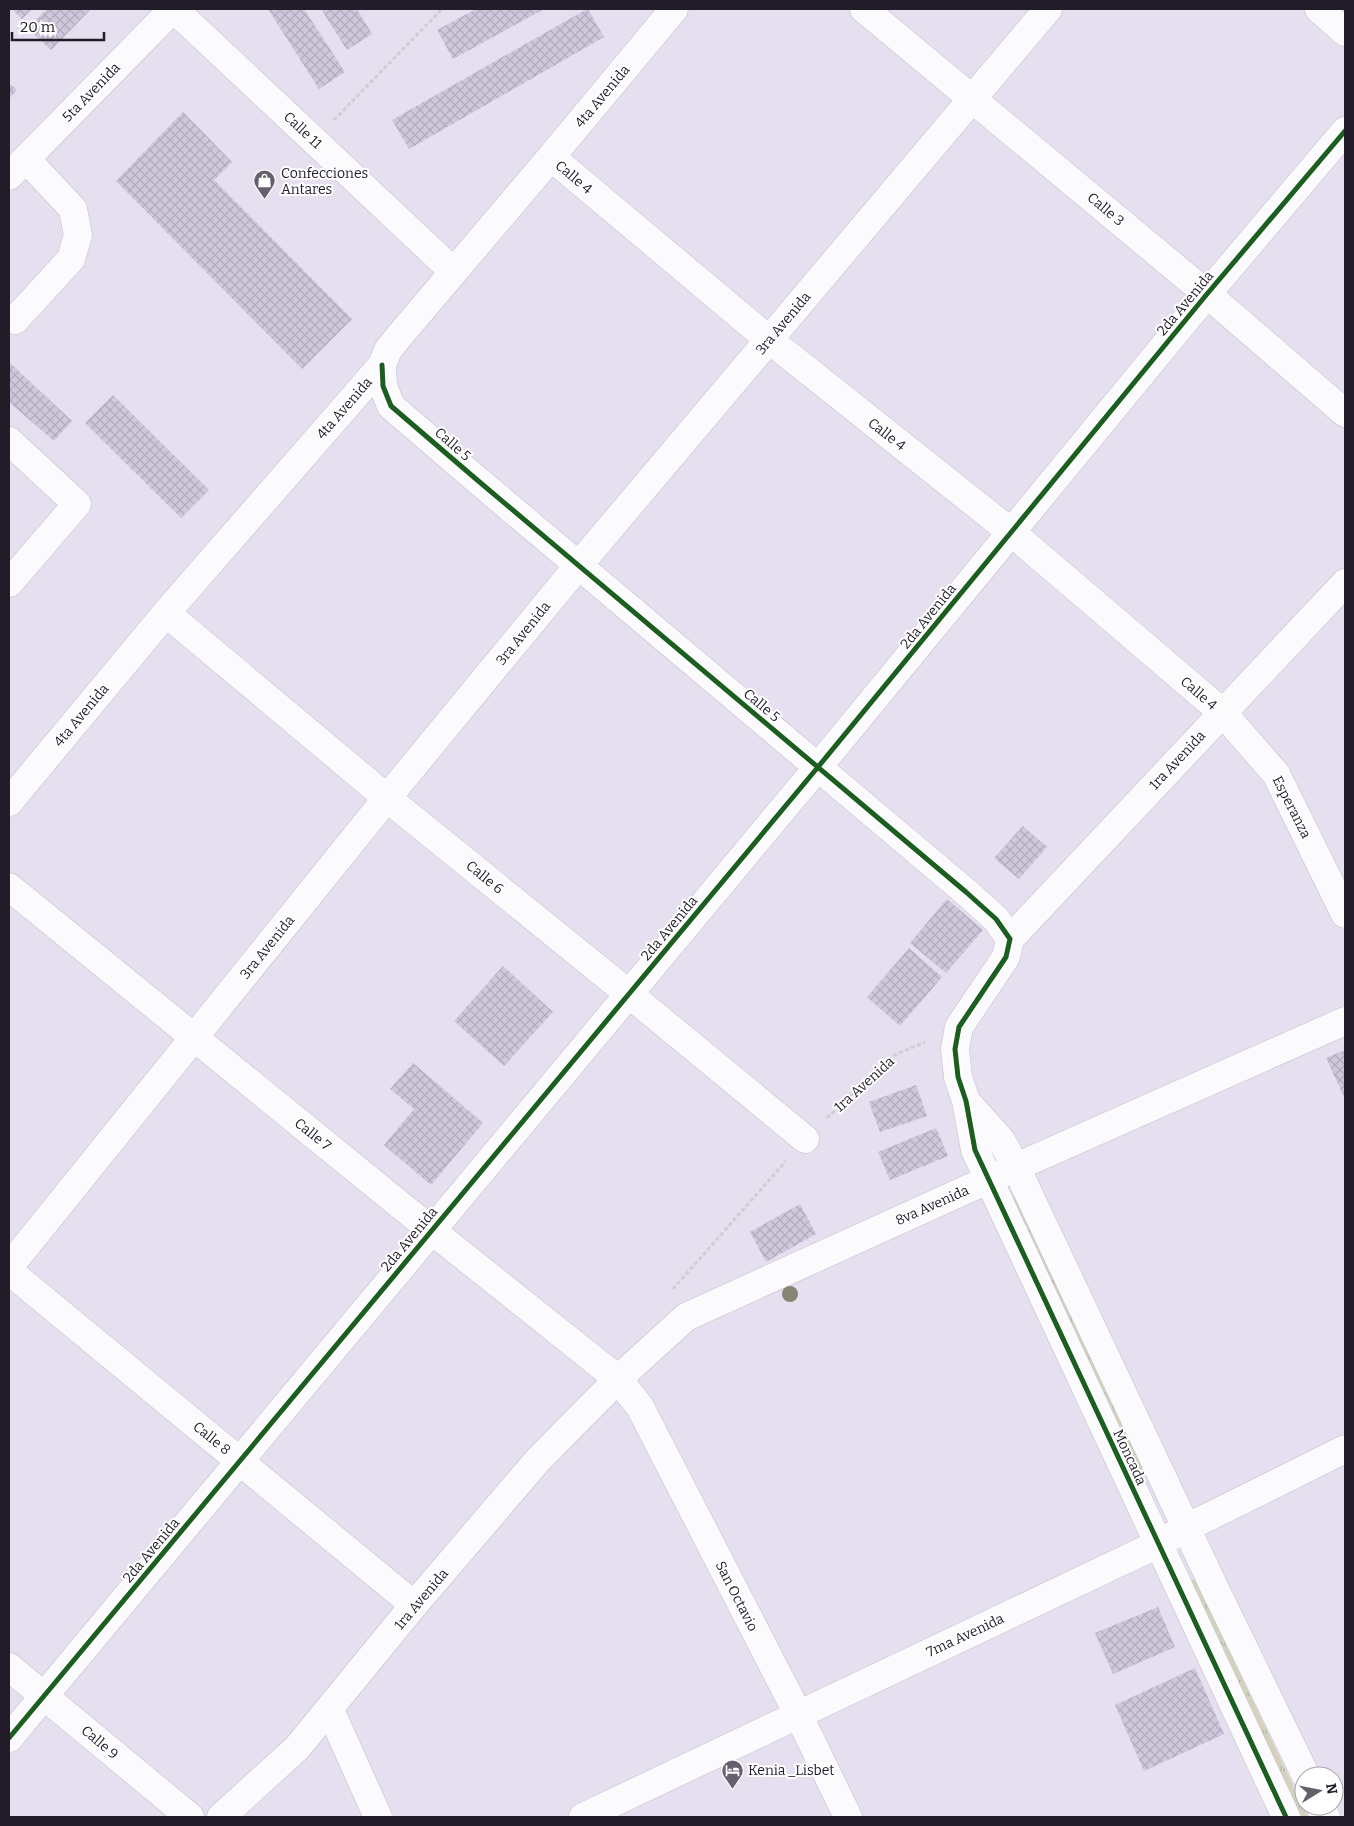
<svg xmlns="http://www.w3.org/2000/svg" width="1354" height="1826" font-family="Bitter,serif">
  <style>
    .grass { fill: url(#grass-tufts) }
    .building { fill: url(#building-cross-hatch) }
    .lines { fill: none; stroke-linecap: round; stroke-linejoin: round }
    .minor-casing { stroke: #c2bdca; stroke-width: 29 }
    .path { stroke: #cfcdd1; stroke-width: 3; stroke-dasharray: 4 2.5; stroke-linecap: butt }
    .minor { stroke: #fbfafd; stroke-width: 28 }
    .cycleway-casing { stroke: #fff; stroke-width: 8 }
    .cycleway { stroke: #1b5e20; stroke-width: 5 }
    .tree { fill: #878473 }
    .labels { text-anchor: middle; stroke-width: 4; stroke-linejoin: round; paint-order: stroke }
    .street-label { font-size: 14px; fill: #211c27; stroke: #fff }
    .poi-label { font-size: 14px; fill: #211c27; stroke: #fff; text-anchor: start }
  </style>
  <defs>
    <pattern id="grass-tufts" width="24" height="20" patternUnits="userSpaceOnUse" patternTransform="scale(1.25)"><rect width="24" height="20" fill="#d4d2ba"/><path d="M3 7l-1-3M5 7V3M7 7l1-3M15 17l-1-3M17 17v-4M19 17l1-3" fill="none" stroke="#b6b4a0"/></pattern>
    <pattern id="building-cross-hatch" width="8" height="8" patternUnits="userSpaceOnUse" patternTransform="scale(1.25)"><rect width="8" height="8" fill="#d0c7dc"/><path d="M0 0l8 8M0 8l8-8" fill="none" stroke="#b2aabd"/></pattern>
  </defs>
  <rect width="100%" height="100%" fill="#e5dff0"/>
  <path class="grass" d="M 1015,1196 L 1146,1472 L 1141,1474 L 1010,1199 Z
    M 1195,1579 L 1308,1817 L 1302,1817 L 1190,1581 Z"/>
  <path class="building" d="M 12,9 L 32,9 L 22,19 Z
    M 47,9 L 91,9 L 51,50 L 28,28 Z
    M 268,9 L 304,9 L 345,72 L 319,89 Z
    M 321,9 L 357,9 L 372,34 L 347,50 Z
    M 476,9 L 544,9 L 453,59 L 437,30 Z
    M 587,9 L 588,9 L 604,37 L 409,149 L 392,120 Z
    M 9,83 L 17,90 L 9,99 Z
    M 183,112 L 232,162 L 214,180 L 352,319 L 302,369 L 116,181 Z
    M 9,362 L 72,421 L 54,441 L 9,402 Z
    M 113,395 L 209,490 L 181,518 L 85,423 Z
    M 1023,826 L 1047,847 L 1019,879 L 994,858 Z
    M 947,899 L 983,930 L 946,973 L 910,943 Z
    M 909,948 L 942,977 L 900,1026 L 867,997 Z
    M 503,966 L 553,1012 L 504,1066 L 454,1021 Z
    M 1345,1050 L 1345,1099 L 1326,1058 Z
    M 413,1063 L 483,1123 L 431,1185 L 384,1145 L 414,1109 L 390,1089 Z
    M 916,1085 L 927,1116 L 880,1132 L 869,1102 Z
    M 936,1128 L 948,1156 L 890,1180 L 878,1152 Z
    M 800,1204 L 816,1234 L 766,1262 L 750,1232 Z
    M 1158,1607 L 1175,1647 L 1113,1674 L 1095,1633 Z
    M 1195,1668 L 1224,1734 L 1144,1771 L 1115,1705 Z"/>
  <g class="lines">
    <defs>
      <path id="minor" d="M 174,9 L 454,272
        M 864,9 L 1207,294 L 1345,413
        M 1319,9 L 1345,32
        M 551,157 L 768,339 L 1011,532 L 1222,712 L 1276,774 L 1345,914
        M 9,176 L 173,9
        M 15,320 L 71,259 L 78,235 L 73,209 L 26,159
        M 382,365 L 383,386 L 391,406 L 476,479 L 966,892 L 996,919 L 1010,939 L 1006,957 L 959,1027 L 955,1049 L 958,1077 L 966,1101 L 975,1150 L 1286,1817
        M 9,441 L 77,504 L 9,583
        M 166,613 L 387,798 L 629,994 L 805,1139
        M 9,802 L 166,613 L 382,365 L 388,350 L 401,334 L 551,157 L 674,9
        M 9,887 L 431,1230 L 618,1379 L 640,1407 L 798,1714 L 848,1817
        M 1010,939 L 1345,583
        M 966,1101 L 1001,1140 L 1016,1167 L 1217,1593 L 1306,1776
        M 9,1267 L 387,798 L 578,566 L 1048,9
        M 9,1271 L 414,1605
        M 9,1667 L 190,1817
        M 330,1710 L 378,1817
        M 9,1738 L 818,767 L 1207,294 L 1345,131
        M 1320,1806 L 1326,1817
        M 221,1817 L 297,1748 L 414,1605 L 538,1460 L 618,1379 L 686,1317 L 1016,1167 L 1345,1021
        M 583,1817 L 1158,1544 L 1186,1528 L 1345,1449"/>
    </defs>
    <use href="#minor" class="minor-casing"/>
    <path class="path" d="M 334,120 L 442,9
      M 827,1118 L 894,1055 L 925,1042
      M 673,1289 L 786,1161"/>
    <use href="#minor" class="minor"/>
    <defs>
      <path id="cycleway" d="M 382,365 L 383,386 L 391,406 L 476,479 L 966,892 L 996,919 L 1010,939 L 1006,957 L 959,1027 L 955,1049 L 958,1077 L 966,1101 L 975,1150 L 1286,1817
        M 9,1738 L 818,767 L 1207,294 L 1345,131"/>
    </defs>
    <use href="#cycleway" class="cycleway-casing"/>
    <use href="#cycleway" class="cycleway"/>
  </g>
  <circle class="tree" cx="790" cy="1294" r="8"/>
  <defs>
    <symbol id="shop-pin" viewBox="-11 -11 22 30"><path d="M0 17L-7.5 6A9.5 9.5 0 1 1 7.5 6Z" fill="#66606d" stroke="#fff"/><path d="M-5-2.5h2.3a2.7 3.5 0 0 1 5.4 0H5L5.5 6h-11ZM-1.5-2.5h3a1.5 2.3 0 0 0-3 0Z" fill="#fff"/></symbol>
    <symbol id="hotel-pin" viewBox="-11 -11 22 30"><path d="M0 17L-7.5 6A9.5 9.5 0 1 1 7.5 6Z" fill="#66606d" stroke="#fff"/><path d="M-6-4.5h1.5V1H6V5H4.5V3h-9V5H-6ZM-4 0a1.8 1.8 0 1 1 3.6 0ZM.5 0V-2.5h3Q6-2.5 6 0Z" fill="#fff"/></symbol>
  </defs>
  <g fill-rule="evenodd">
    <use href="#shop-pin" x="252" y="168" width="25" height="34"/>
    <use href="#hotel-pin" x="720" y="1758" width="25" height="34"/>
  </g>
  <g class="labels">
    <g class="street-label">
      <text transform="translate(91 92) rotate(-46)" y="5">5ta Avenida</text>
      <text transform="translate(602 96) rotate(-50)" y="5">4ta Avenida</text>
      <text transform="translate(303 130) rotate(43)" y="5">Calle 11</text>
      <text transform="translate(574 177) rotate(40)" y="5">Calle 4</text>
      <text transform="translate(1106 209) rotate(40)" y="5">Calle 3</text>
      <text transform="translate(1185 303) rotate(-50)" y="5">2da Avenida</text>
      <text transform="translate(783 323) rotate(-50)" y="5">3ra Avenida</text>
      <text transform="translate(344 408) rotate(-49)" y="5">4ta Avenida</text>
      <text transform="translate(887 434) rotate(38)" y="5">Calle 4</text>
      <text transform="translate(453 444) rotate(41)" y="5">Calle 5</text>
      <text transform="translate(928 616) rotate(-51)" y="5">2da Avenida</text>
      <text transform="translate(523 633) rotate(-51)" y="5">3ra Avenida</text>
      <text transform="translate(1199 693) rotate(41)" y="5">Calle 4</text>
      <text transform="translate(762 705) rotate(40)" y="5">Calle 5</text>
      <text transform="translate(81 715) rotate(-50)" y="5">4ta Avenida</text>
      <text transform="translate(1177 760) rotate(-47)" y="5">1ra Avenida</text>
      <text transform="translate(1292 807) rotate(63)" y="5">Esperanza</text>
      <text transform="translate(485 877) rotate(39)" y="5">Calle 6</text>
      <text transform="translate(669 928) rotate(-50)" y="5">2da Avenida</text>
      <text transform="translate(267 947) rotate(-51)" y="5">3ra Avenida</text>
      <text transform="translate(864 1084) rotate(-42)" y="5">1ra Avenida</text>
      <text transform="translate(313 1134) rotate(39)" y="5">Calle 7</text>
      <text transform="translate(932 1205) rotate(-24)" y="5">8va Avenida</text>
      <text transform="translate(409 1239) rotate(-50)" y="5">2da Avenida</text>
      <text transform="translate(212 1438) rotate(39)" y="5">Calle 8</text>
      <text transform="translate(1130 1457) rotate(65)" y="5">Moncada</text>
      <text transform="translate(151 1550) rotate(-50)" y="5">2da Avenida</text>
      <text transform="translate(737 1596) rotate(63)" y="5">San Octavio</text>
      <text transform="translate(421 1599) rotate(-50)" y="5">1ra Avenida</text>
      <text transform="translate(965 1635) rotate(-25)" y="5">7ma Avenida</text>
      <text transform="translate(100 1742) rotate(40)" y="5">Calle 9</text>
    </g>
    <g class="poi-label">
      <text x="281" y="178">Confecciones<tspan x="281" dy="16">Antares</tspan></text>
      <text x="748" y="1775">Kenia _Lisbet</text>
    </g>
  </g>
  <rect width="1354" height="1826" fill="none" stroke="#211c27" stroke-width="20"/>
  <g transform="translate(1319 1791) rotate(80)"><circle r="24" fill="#ffffff" stroke="#a6a4a9"/>
  <path d="M0-4L9 19L0 12L-9 19Z" fill="#66606d"/>
  <text y="-8" font-size="14" font-weight="bold" text-anchor="middle" fill="#211c27">N</text>
  </g>
  <path d="M12 32v8h92v-8" fill="none" stroke="#211c27" stroke-width="2.5"/>
  <text x="20" y="32" font-size="15" fill="#211c27" stroke="#ffffff" stroke-width="4" paint-order="stroke">20 m</text>
</svg>
